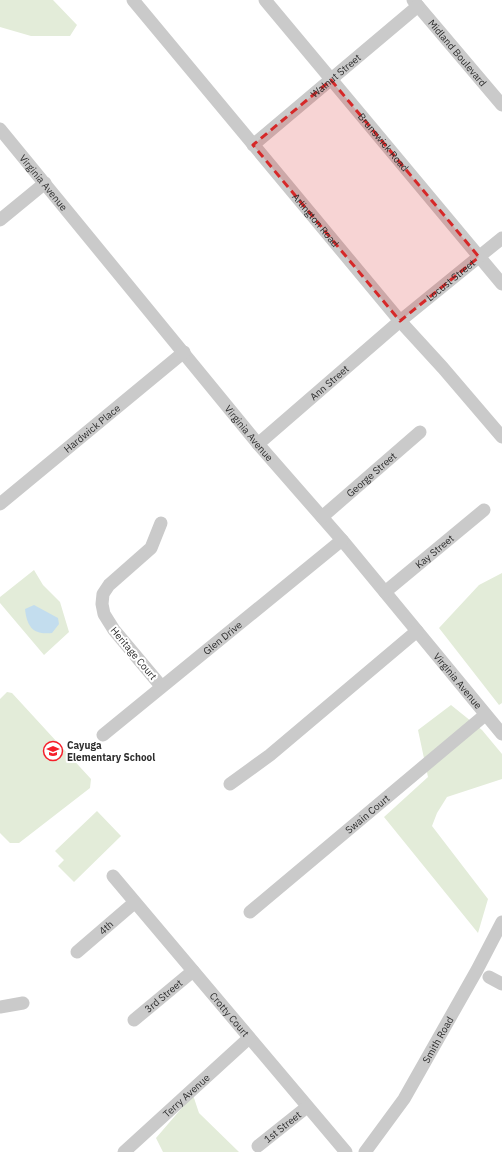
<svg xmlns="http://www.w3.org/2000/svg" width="502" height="1152" font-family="'IBM Plex Sans',sans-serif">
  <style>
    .green { fill: #e3ecd9 }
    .water { fill: #c3ddee }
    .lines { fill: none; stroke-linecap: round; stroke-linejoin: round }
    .minor { stroke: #cacaca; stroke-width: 13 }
    .marked { fill: #d62828; fill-opacity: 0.2; stroke: #d62828; stroke-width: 3; stroke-dasharray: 8 5; stroke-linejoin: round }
    .labels { text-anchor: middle; stroke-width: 4; stroke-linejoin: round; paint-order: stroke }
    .street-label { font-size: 10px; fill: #2d2d2d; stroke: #fff }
    .poi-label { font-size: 10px; font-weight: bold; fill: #2d2d2d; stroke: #fff; text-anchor: start }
  </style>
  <rect width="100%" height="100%" fill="#fff"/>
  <path class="green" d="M 0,0 L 53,0 L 77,25 L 70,36 L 31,36 L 0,27 Z
    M 34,570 L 43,585 L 60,602 L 69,632 L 44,655 L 0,603 L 0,597 Z
    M 502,573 L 502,703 L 499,705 L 439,628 L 479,585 Z
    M 7,692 L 12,693 L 91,779 L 90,788 L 19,843 L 10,843 L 0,833 L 0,699 Z
    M 451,705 L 482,730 L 502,754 L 502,779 L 447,797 L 437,813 L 432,826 L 488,899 L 478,933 L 384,817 L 428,777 L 418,730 Z
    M 97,811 L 121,836 L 74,882 L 58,866 L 64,860 L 55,851 Z
    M 193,1095 L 199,1113 L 239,1152 L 163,1152 L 156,1138 Z"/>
  <path class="water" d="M 34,605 L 58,618 L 59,624 L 52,633 C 33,635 27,627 25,609 Z"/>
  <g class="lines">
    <g class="minor">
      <path id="s1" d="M 133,0 L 400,321 L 443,368 L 502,437"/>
      <path id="s2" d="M 265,0 L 502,284"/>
      <path id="s3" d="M 413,0 L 502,105"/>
      <path id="s4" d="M 0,129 L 258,444 L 342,540 L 502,734"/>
      <path id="s5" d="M 253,145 L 418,6"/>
      <path d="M 0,220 L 45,183"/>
      <path id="s6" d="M 258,444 L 400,321 L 502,238"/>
      <path id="s7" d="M 0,504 L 184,352"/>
      <path id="s8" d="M 322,517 L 420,432"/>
      <path id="s9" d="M 385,592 L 484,510"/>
      <path d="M 161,686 L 114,630 L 104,614 L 102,604 L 103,594 L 109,585 L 151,548 L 161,523"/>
      <path id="s10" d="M 103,735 L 342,540"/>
      <path d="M 230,784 L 270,755 L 417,631"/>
      <path id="s11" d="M 113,876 L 346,1152"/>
      <path id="s12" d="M 250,912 L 485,715"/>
      <path id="s13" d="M 77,952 L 134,903"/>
      <path d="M 489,977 L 502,984"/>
      <path d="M 0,1007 L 23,1003"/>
      <path id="s14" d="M 134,1020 L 193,971"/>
      <path id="s15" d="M 258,1146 L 307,1107"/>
      <path id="s16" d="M 124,1152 L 249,1038"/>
      <path id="s17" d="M 365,1152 L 404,1099 L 477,970 L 502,922"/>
    </g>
  </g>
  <path class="marked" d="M 331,80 L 479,257 L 400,321 L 253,145 Z"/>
  <defs>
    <symbol id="school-ring" viewBox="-11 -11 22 22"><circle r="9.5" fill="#fff" stroke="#f51f2a" stroke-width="1.5"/><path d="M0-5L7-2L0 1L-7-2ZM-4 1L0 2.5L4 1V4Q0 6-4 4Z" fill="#f51f2a"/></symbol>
  </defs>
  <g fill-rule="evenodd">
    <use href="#school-ring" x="42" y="740" width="22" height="22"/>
  </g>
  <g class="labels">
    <g class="street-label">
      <text dy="4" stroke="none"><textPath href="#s3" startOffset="69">Midland Boulevard</textPath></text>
      <text dy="4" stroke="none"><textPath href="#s5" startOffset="108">Walnut Street</textPath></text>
      <text dy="4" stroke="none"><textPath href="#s2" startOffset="185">Brunswick Road</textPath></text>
      <text dy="4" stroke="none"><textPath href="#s4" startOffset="69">Virginia Avenue</textPath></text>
      <text dy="4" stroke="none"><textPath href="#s1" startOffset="286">Arlington Road</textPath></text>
      <text dy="4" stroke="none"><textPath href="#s6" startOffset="253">Locust Street</textPath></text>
      <text dy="4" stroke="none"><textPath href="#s6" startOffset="94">Ann Street</textPath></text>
      <text dy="4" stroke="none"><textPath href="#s7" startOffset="119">Hardwick Place</textPath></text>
      <text dy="4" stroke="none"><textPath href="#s4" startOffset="393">Virginia Avenue</textPath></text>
      <text dy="4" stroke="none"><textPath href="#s8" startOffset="65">George Street</textPath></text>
      <text dy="4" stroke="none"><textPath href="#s9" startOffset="64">Kay Street</textPath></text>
      <text dy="4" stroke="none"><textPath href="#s10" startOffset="154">Glen Drive</textPath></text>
      <text transform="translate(134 653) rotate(50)" y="4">Heritage Court</text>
      <text dy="4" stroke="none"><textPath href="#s4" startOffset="717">Virginia Avenue</textPath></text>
      <text dy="4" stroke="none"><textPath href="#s12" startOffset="153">Swain Court</textPath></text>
      <text dy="4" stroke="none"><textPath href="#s13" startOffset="38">4th</textPath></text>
      <text dy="4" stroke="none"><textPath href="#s14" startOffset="38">3rd Street</textPath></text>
      <text dy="4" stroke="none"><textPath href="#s11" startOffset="181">Crotty Court</textPath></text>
      <text dy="4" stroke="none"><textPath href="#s17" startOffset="134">Smith Road</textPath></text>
      <text dy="4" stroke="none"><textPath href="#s16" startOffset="84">Terry Avenue</textPath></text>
      <text dy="4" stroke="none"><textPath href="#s15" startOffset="31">1st Street</textPath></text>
    </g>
    <g class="poi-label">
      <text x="67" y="749">Cayuga<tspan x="67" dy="12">Elementary School</tspan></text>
    </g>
  </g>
</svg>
